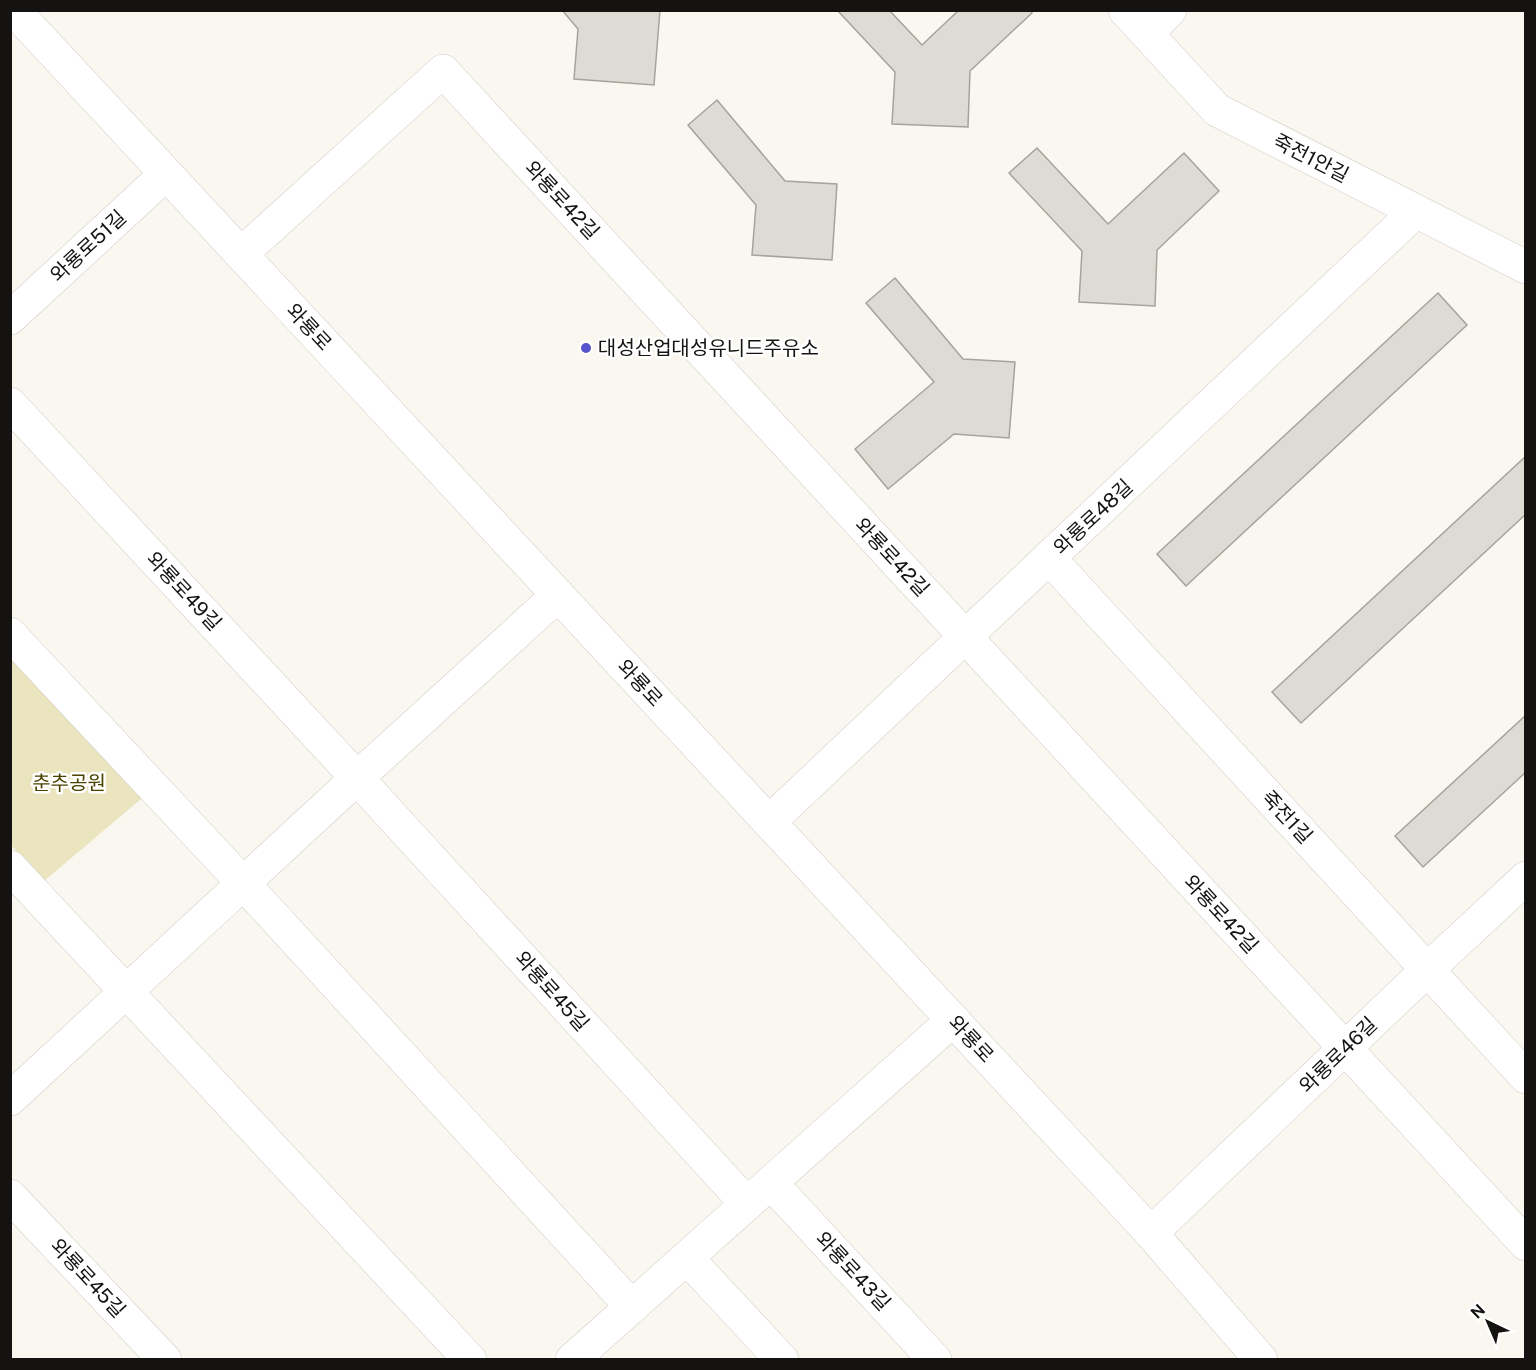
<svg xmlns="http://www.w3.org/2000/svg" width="1536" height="1370" font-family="'Public Sans','Noto Sans KR',sans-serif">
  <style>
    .green { fill: #eae4bf }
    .building { fill: #dddcd4; stroke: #a5a39c; stroke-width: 1.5 }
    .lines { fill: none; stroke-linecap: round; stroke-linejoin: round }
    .minor-casing { stroke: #cdccc4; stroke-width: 34 }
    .major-casing { stroke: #cdccc4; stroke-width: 34 }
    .minor { stroke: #fff; stroke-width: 33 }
    .major { stroke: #fff; stroke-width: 33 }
    .poi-dot { fill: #5754cc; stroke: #fff; stroke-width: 2 }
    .labels { text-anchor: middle; stroke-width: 5; stroke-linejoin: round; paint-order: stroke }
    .street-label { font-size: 20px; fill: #141311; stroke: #fff }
    .poi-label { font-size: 20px; fill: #141311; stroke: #fff; text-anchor: start }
    .park-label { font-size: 20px; fill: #4c4200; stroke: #fff }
  </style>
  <rect width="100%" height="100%" fill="#f9f7ef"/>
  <path class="green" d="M 11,634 L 154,788 L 44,881 L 11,845 Z"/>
  <path class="building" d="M 562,10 L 660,10 L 654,85 L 574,79 L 578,29 Z
    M 837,10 L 889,10 L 922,45 L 959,10 L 1030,10 L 1032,13 L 970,71 L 968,127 L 892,124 L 895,72 Z
    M 717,100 L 785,181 L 837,184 L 832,260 L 752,255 L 756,205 L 688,125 Z
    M 1037,148 L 1108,224 L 1184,153 L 1219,191 L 1157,250 L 1155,306 L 1079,302 L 1082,251 L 1009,173 Z
    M 895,278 L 963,359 L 1015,362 L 1009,438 L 954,434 L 888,489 L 855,449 L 934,382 L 866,303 Z
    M 1438,293 L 1467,325 L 1186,586 L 1157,554 Z
    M 1526,456 L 1526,514 L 1301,723 L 1272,692 Z
    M 1526,715 L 1526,772 L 1423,867 L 1395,836 Z"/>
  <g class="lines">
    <defs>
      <path id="minor" d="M 1125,10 L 1217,110 L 1526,267
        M 1147,33 L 1170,10
        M 241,254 L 443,71 L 1526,1244
        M 10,318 L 166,174
        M 10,404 L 357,778 L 747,1204
        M 1049,558 L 1526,1077
        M 10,634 L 243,883 L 632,1307
        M 769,822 L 1416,211
        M 10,867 L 470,1360
        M 10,1099 L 357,778 L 558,595
        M 771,1183 L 935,1360
        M 10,1196 L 165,1360
        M 1151,1233 L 1427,970 L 1526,878
        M 687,1258 L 782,1360
        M 572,1360 L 953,1020"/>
      <path id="major" d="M 14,10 L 1151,1233 L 1261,1360"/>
    </defs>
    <use href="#minor" class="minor-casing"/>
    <use href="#major" class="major-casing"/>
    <use href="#minor" class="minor"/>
    <use href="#major" class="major"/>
  </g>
  <circle class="poi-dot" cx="586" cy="348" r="6"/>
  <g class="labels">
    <g class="street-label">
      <text transform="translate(1311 158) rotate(27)" y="7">죽전1안길</text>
      <text transform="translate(562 200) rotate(47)" y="7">와룡로42길</text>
      <text transform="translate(88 246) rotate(-43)" y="7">와룡로51길</text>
      <text transform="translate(309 327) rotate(47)" y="7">와룡로</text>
      <text transform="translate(1093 517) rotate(-43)" y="7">와룡로48길</text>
      <text transform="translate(892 557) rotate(47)" y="7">와룡로42길</text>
      <text transform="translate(184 591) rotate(47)" y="7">와룡로49길</text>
      <text transform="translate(640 683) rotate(47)" y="7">와룡로</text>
      <text transform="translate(1287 817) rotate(47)" y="7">죽전1길</text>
      <text transform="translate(1221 914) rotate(47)" y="7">와룡로42길</text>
      <text transform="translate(552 991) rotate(48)" y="7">와룡로45길</text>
      <text transform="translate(971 1039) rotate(47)" y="7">와룡로</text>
      <text transform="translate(1338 1055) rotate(-44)" y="7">와룡로46길</text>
      <text transform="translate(853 1271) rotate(47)" y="7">와룡로43길</text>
      <text transform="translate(88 1278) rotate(47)" y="7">와룡로45길</text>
    </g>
    <g class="poi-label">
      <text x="598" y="355">대성산업대성유니드주유소</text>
    </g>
    <g class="park-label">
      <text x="69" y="790">춘추공원</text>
    </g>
  </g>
  <rect width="1536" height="1370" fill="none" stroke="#141311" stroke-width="24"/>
  <g transform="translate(1488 1322) rotate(316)" stroke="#ffffff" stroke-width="4.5" paint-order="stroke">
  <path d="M0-4.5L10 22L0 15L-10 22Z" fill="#141311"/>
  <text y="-9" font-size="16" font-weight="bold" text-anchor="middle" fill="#141311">N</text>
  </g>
</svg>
